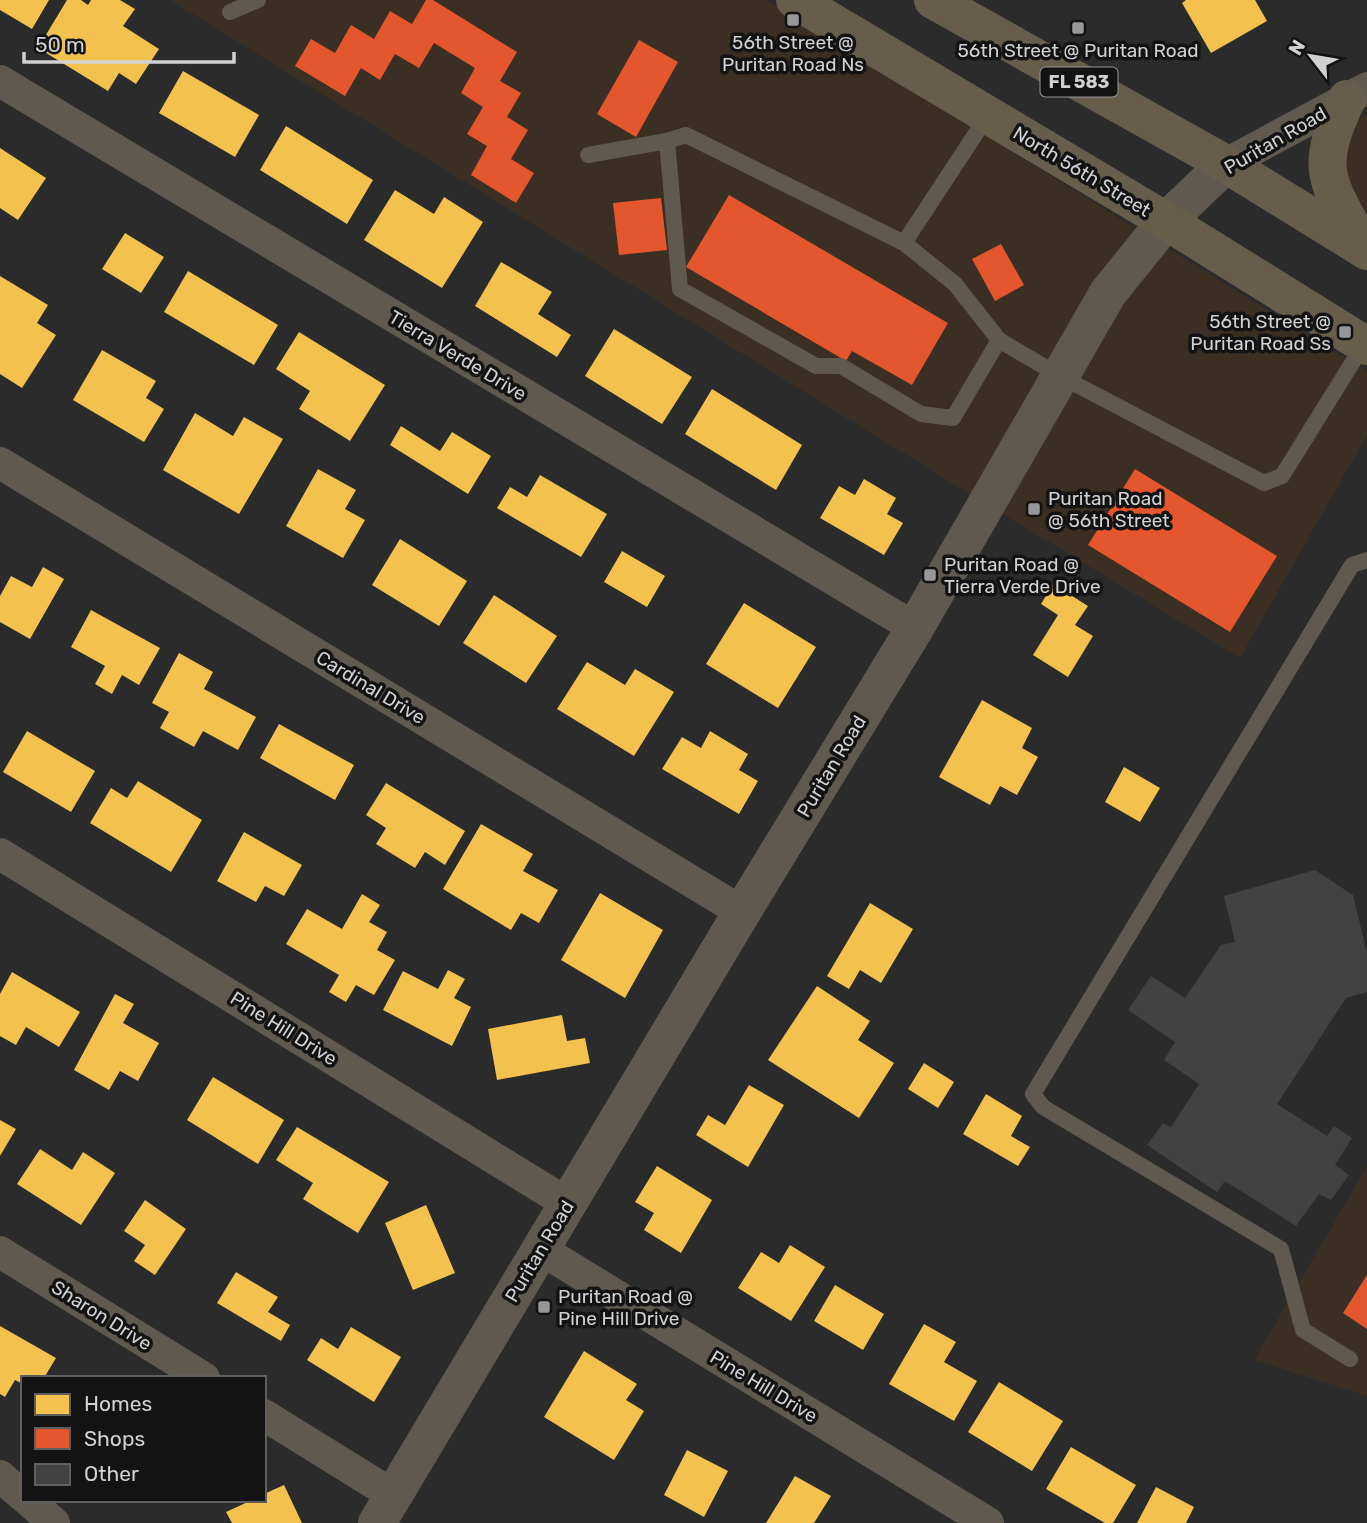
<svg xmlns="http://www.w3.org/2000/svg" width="1367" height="1523" font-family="Rubik,sans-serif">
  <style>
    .commercial { fill: #3a2f22 }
    .homes { fill: #f2c14e }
    .shops { fill: #e4572e }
    .building { fill: #424243 }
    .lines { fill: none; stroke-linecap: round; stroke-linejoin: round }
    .service { stroke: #5f594f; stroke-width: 16 }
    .minor { stroke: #5f594f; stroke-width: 32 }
    .tertiary { stroke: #5f594f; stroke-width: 38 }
    .primary { stroke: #665d4b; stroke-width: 38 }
    .poi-dot { fill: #979799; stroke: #131314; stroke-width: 2.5 }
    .labels { text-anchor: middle; stroke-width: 7; stroke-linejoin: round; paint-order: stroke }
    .shield { fill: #131314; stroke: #98989a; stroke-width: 2 }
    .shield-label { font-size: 18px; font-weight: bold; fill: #d1d1d3 }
    .poi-label { font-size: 19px; fill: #d1d1d3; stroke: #131314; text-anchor: start }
    .street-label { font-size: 19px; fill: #d1d1d3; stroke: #131314 }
  </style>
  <rect width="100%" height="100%" fill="#2b2b2c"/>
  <path class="commercial" d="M 170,0 L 767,0 L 1138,230 L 973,496 Z
    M 1367,114 L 1367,224 L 1341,164 L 1354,122 Z
    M 1166,247 L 1367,372 L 1367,435 L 1240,658 L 1001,513 L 1121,302 Z
    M 1367,1166 L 1367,1396 L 1254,1360 Z"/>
  <path class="homes" d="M 0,0 L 49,0 L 32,29 L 0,10 Z
    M 67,0 L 81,0 L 88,5 L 91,0 L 120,0 L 135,9 L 123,26 L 159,49 L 136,84 L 119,73 L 108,91 L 38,48 Z
    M 1186,0 L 1255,0 L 1267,21 L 1211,53 L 1182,3 Z
    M 183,71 L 259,115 L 235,157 L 159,113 Z
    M 286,126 L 373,180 L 347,224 L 260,170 Z
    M 0,148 L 46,178 L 18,220 L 0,208 Z
    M 395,190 L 434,214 L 444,197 L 483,222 L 442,288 L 364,240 Z
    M 125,233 L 164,257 L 141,293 L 102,269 Z
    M 501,262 L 552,292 L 538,314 L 571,335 L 557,357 L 475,306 Z
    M 188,271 L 278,325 L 254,365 L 164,312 Z
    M 0,276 L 48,305 L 37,323 L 56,335 L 22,388 L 0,374 Z
    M 614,329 L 692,377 L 662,424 L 585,376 Z
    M 299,332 L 385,385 L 350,441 L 299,409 L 310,391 L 276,369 Z
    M 102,350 L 156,381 L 146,398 L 164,409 L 144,442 L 73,400 Z
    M 712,389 L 802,445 L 776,490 L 685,434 Z
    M 195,413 L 233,436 L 244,417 L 283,439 L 239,514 L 163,470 Z
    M 401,426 L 440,451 L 452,432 L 491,456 L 468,494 L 390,445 Z
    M 318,469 L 356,490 L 345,509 L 365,520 L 343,558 L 286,526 Z
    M 540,475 L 607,514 L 581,557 L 497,508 L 510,487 L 527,497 Z
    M 864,479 L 896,498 L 887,514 L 903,523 L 884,555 L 820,518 L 839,486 L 855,495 Z
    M 400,539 L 467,581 L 439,626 L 372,585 Z
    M 622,551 L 665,576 L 647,607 L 604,582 Z
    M 43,567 L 64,579 L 30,639 L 0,622 L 0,596 L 11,576 L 32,587 Z
    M 1053,584 L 1088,606 L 1075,625 L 1093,636 L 1068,677 L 1033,655 L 1058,615 L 1041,604 Z
    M 494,595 L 557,636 L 526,683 L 463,643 Z
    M 744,603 L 816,647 L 778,708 L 706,664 Z
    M 91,610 L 160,648 L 139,685 L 122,675 L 112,694 L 95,684 L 105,666 L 71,647 Z
    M 179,653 L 213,672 L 204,689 L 256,717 L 238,750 L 203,731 L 194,747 L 160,728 L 169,712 L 152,703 Z
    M 587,662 L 625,685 L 635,669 L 674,692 L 634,756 L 557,709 Z
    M 982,700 L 1032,728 L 1022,748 L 1038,757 L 1017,795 L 1000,786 L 990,805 L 939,777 Z
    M 279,724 L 354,765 L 335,800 L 260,758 Z
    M 27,731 L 95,771 L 71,812 L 3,772 Z
    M 710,731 L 748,754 L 739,770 L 758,781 L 739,814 L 662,769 L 682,737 L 701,748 Z
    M 1124,767 L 1160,788 L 1140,822 L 1105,802 Z
    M 138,781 L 202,820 L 171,872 L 90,823 L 111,788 L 127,798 Z
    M 386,783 L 465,831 L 445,865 L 425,852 L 415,868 L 376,844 L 386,828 L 366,815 Z
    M 481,824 L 533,854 L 523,871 L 558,890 L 539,923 L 521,913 L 511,930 L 443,889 Z
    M 244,832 L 302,865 L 284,896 L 265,886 L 256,902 L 217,881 Z
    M 600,893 L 663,930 L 625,998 L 561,960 Z
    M 362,894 L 380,905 L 369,922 L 387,932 L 377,950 L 395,960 L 374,995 L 356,985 L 346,1002 L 329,992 L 339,975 L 286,944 L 307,909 L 342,929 Z
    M 870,903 L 913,929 L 881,983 L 860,970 L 849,989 L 827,976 Z
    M 448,970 L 465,979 L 454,998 L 471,1007 L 452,1046 L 383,1010 L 403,971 L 438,989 Z
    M 12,972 L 80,1012 L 59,1047 L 26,1027 L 16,1045 L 0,1036 L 0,994 Z
    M 817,986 L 870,1021 L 858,1040 L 894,1063 L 859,1118 L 768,1060 Z
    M 115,994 L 134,1004 L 123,1023 L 159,1043 L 138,1081 L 120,1071 L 109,1090 L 74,1070 Z
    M 562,1015 L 567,1041 L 585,1038 L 590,1063 L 497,1080 L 488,1029 Z
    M 924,1063 L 954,1082 L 938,1108 L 908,1089 Z
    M 213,1077 L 284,1120 L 258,1164 L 187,1120 Z
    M 749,1085 L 784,1105 L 748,1167 L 696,1135 L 708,1115 L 725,1125 Z
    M 986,1094 L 1022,1116 L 1011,1136 L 1030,1147 L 1018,1166 L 963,1134 Z
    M 0,1120 L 16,1129 L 0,1156 Z
    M 297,1127 L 389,1182 L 358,1233 L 303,1199 L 313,1183 L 276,1160 Z
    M 40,1149 L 72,1170 L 83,1152 L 115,1173 L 81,1225 L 17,1184 Z
    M 657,1166 L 712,1200 L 681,1253 L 644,1230 L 654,1213 L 635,1202 Z
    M 145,1200 L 186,1229 L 155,1275 L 134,1261 L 145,1245 L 124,1231 Z
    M 426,1205 L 455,1273 L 413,1290 L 385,1223 Z
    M 790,1245 L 825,1267 L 791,1321 L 738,1288 L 761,1252 L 779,1263 Z
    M 236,1272 L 278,1297 L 268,1312 L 290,1325 L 281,1341 L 217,1303 Z
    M 835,1285 L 884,1314 L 863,1350 L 814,1321 Z
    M 924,1324 L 956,1342 L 944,1362 L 977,1381 L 954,1421 L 889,1384 Z
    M 0,1326 L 56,1358 L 44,1378 L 23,1378 L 23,1384 L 15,1380 L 5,1397 L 0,1394 Z
    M 351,1327 L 401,1357 L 374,1402 L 307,1360 L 321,1338 L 338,1349 Z
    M 584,1351 L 637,1384 L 626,1400 L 644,1411 L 614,1460 L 544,1417 Z
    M 999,1382 L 1063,1421 L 1032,1471 L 968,1432 Z
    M 1071,1447 L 1136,1485 L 1113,1523 L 1105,1523 L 1046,1489 Z
    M 687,1450 L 728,1471 L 704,1517 L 664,1495 Z
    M 795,1476 L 831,1496 L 814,1523 L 766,1523 Z
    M 284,1485 L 302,1523 L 232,1523 L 226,1512 L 252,1500 L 264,1500 L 264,1494 Z
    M 1156,1487 L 1194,1507 L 1186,1523 L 1137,1523 Z"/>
  <path class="shops" d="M 426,0 L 433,0 L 517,52 L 500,81 L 521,93 L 507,117 L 528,130 L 511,159 L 534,173 L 516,203 L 471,175 L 487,146 L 467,134 L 483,107 L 461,93 L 475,68 L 434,43 L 419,68 L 395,54 L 380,80 L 361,68 L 345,96 L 295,66 L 311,39 L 335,53 L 351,25 L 374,39 L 390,11 L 412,24 Z
    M 639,40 L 678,62 L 636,137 L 597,114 Z
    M 729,195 L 948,323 L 912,385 L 852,351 L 846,361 L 686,267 Z
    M 661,198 L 667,250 L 619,255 L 613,203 Z
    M 1001,244 L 1024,285 L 995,301 L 972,259 Z
    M 1135,469 L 1277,556 L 1230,632 L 1088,545 Z
    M 1367,1275 L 1367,1329 L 1343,1313 Z"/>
  <path class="building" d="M 1315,870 L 1353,895 L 1367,953 L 1367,992 L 1346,998 L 1277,1104 L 1327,1136 L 1334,1126 L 1352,1138 L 1335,1165 L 1349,1175 L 1331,1200 L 1319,1194 L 1296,1226 L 1225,1181 L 1217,1192 L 1147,1145 L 1163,1123 L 1171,1127 L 1199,1084 L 1164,1060 L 1175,1042 L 1128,1010 L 1151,976 L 1185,998 L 1221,945 L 1235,942 L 1224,896 Z"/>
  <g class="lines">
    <path class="service" d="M 230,12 L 258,0
      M 667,141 L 680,289 L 816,366 L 841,366 L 921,414 L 953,418 L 999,340
      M 588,155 L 667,141 L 686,135 L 904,243 L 955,284 L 999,340 L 1060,376 L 1264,483 L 1282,476 L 1364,344
      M 904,243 L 988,115
      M 1350,1359 L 1303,1330 L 1281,1249 L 1043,1107 L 1033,1094 L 1352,565 L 1367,560"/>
    <path class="minor" d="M 0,81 L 915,628
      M 1226,164 L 1367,88
      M 0,463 L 742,912
      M 0,854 L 567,1203
      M 540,1249 L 988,1523
      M 0,1252 L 204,1378
      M 264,1415 L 393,1495
      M 0,1476 L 23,1496
      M 28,1500 L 54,1523"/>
    <path class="tertiary" d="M 377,1523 L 742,912 L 915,628 L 1108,293 L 1166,221 L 1226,164"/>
    <path class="primary" d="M 795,0 L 1166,221 L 1367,346
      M 933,0 L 1226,164 L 1367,251
      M 1347,99 C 1313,170 1327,181 1362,246"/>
  </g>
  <g class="poi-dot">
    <rect x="786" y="13" width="14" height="14" rx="3.5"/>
    <rect x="1071" y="21" width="14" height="14" rx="3.5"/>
    <rect x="1338" y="325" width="14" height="14" rx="3.5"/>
    <rect x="1027" y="502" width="14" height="14" rx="3.5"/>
    <rect x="923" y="568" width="14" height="14" rx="3.5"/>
    <rect x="537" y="1300" width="14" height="14" rx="3.5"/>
  </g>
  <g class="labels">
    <rect class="shield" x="1040.5" y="67.5" width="77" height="29" rx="5"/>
    <g class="shield-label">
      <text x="1079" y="88">FL 583</text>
    </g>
    <g class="poi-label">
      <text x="793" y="49" text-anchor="middle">56th Street @<tspan x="793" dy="22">Puritan Road Ns</tspan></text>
      <text x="1078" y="57" text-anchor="middle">56th Street @ Puritan Road</text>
      <text x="1331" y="328" text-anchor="end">56th Street @<tspan x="1331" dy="22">Puritan Road Ss</tspan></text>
      <text x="1048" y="505">Puritan Road<tspan x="1048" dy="22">@ 56th Street</tspan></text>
      <text x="944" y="571">Puritan Road @<tspan x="944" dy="22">Tierra Verde Drive</tspan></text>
      <text x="558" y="1303">Puritan Road @<tspan x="558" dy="22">Pine Hill Drive</tspan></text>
    </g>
    <g class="street-label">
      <text transform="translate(1275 140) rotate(-30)" y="7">Puritan Road</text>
      <text transform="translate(1082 171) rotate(31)" y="7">North 56th Street</text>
      <text transform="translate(458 355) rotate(31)" y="7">Tierra Verde Drive</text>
      <text transform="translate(371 687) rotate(31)" y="7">Cardinal Drive</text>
      <text transform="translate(831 766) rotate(-59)" y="7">Puritan Road</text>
      <text transform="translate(284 1028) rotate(32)" y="7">Pine Hill Drive</text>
      <text transform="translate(539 1251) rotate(-59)" y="7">Puritan Road</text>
      <text transform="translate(102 1315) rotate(32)" y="7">Sharon Drive</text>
      <text transform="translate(764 1386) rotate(31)" y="7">Pine Hill Drive</text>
    </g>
  </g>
  <rect x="21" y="1376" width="245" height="126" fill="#131314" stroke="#5f5f60" stroke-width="2"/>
  <rect x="35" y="1394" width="35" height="21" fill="#f2c14e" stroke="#5f5f60" stroke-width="2"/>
  <text x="84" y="1411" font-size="21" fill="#d1d1d3">Homes</text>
  <rect x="35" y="1428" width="35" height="21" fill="#e4572e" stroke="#5f5f60" stroke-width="2"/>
  <text x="84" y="1446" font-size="21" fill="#d1d1d3">Shops</text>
  <rect x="35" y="1464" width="35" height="21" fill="#424243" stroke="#5f5f60" stroke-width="2"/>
  <text x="84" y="1481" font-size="21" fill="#d1d1d3">Other</text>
  <g transform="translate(1311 56) rotate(301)" stroke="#131314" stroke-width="5" paint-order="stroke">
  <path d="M0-5L12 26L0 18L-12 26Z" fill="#d1d1d3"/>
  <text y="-10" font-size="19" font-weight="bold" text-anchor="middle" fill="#d1d1d3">N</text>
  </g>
  <path d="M24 52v10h210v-10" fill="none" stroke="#d1d1d3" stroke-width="3.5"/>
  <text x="35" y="52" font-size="21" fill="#d1d1d3" stroke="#131314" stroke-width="5" paint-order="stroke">50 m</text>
</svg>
